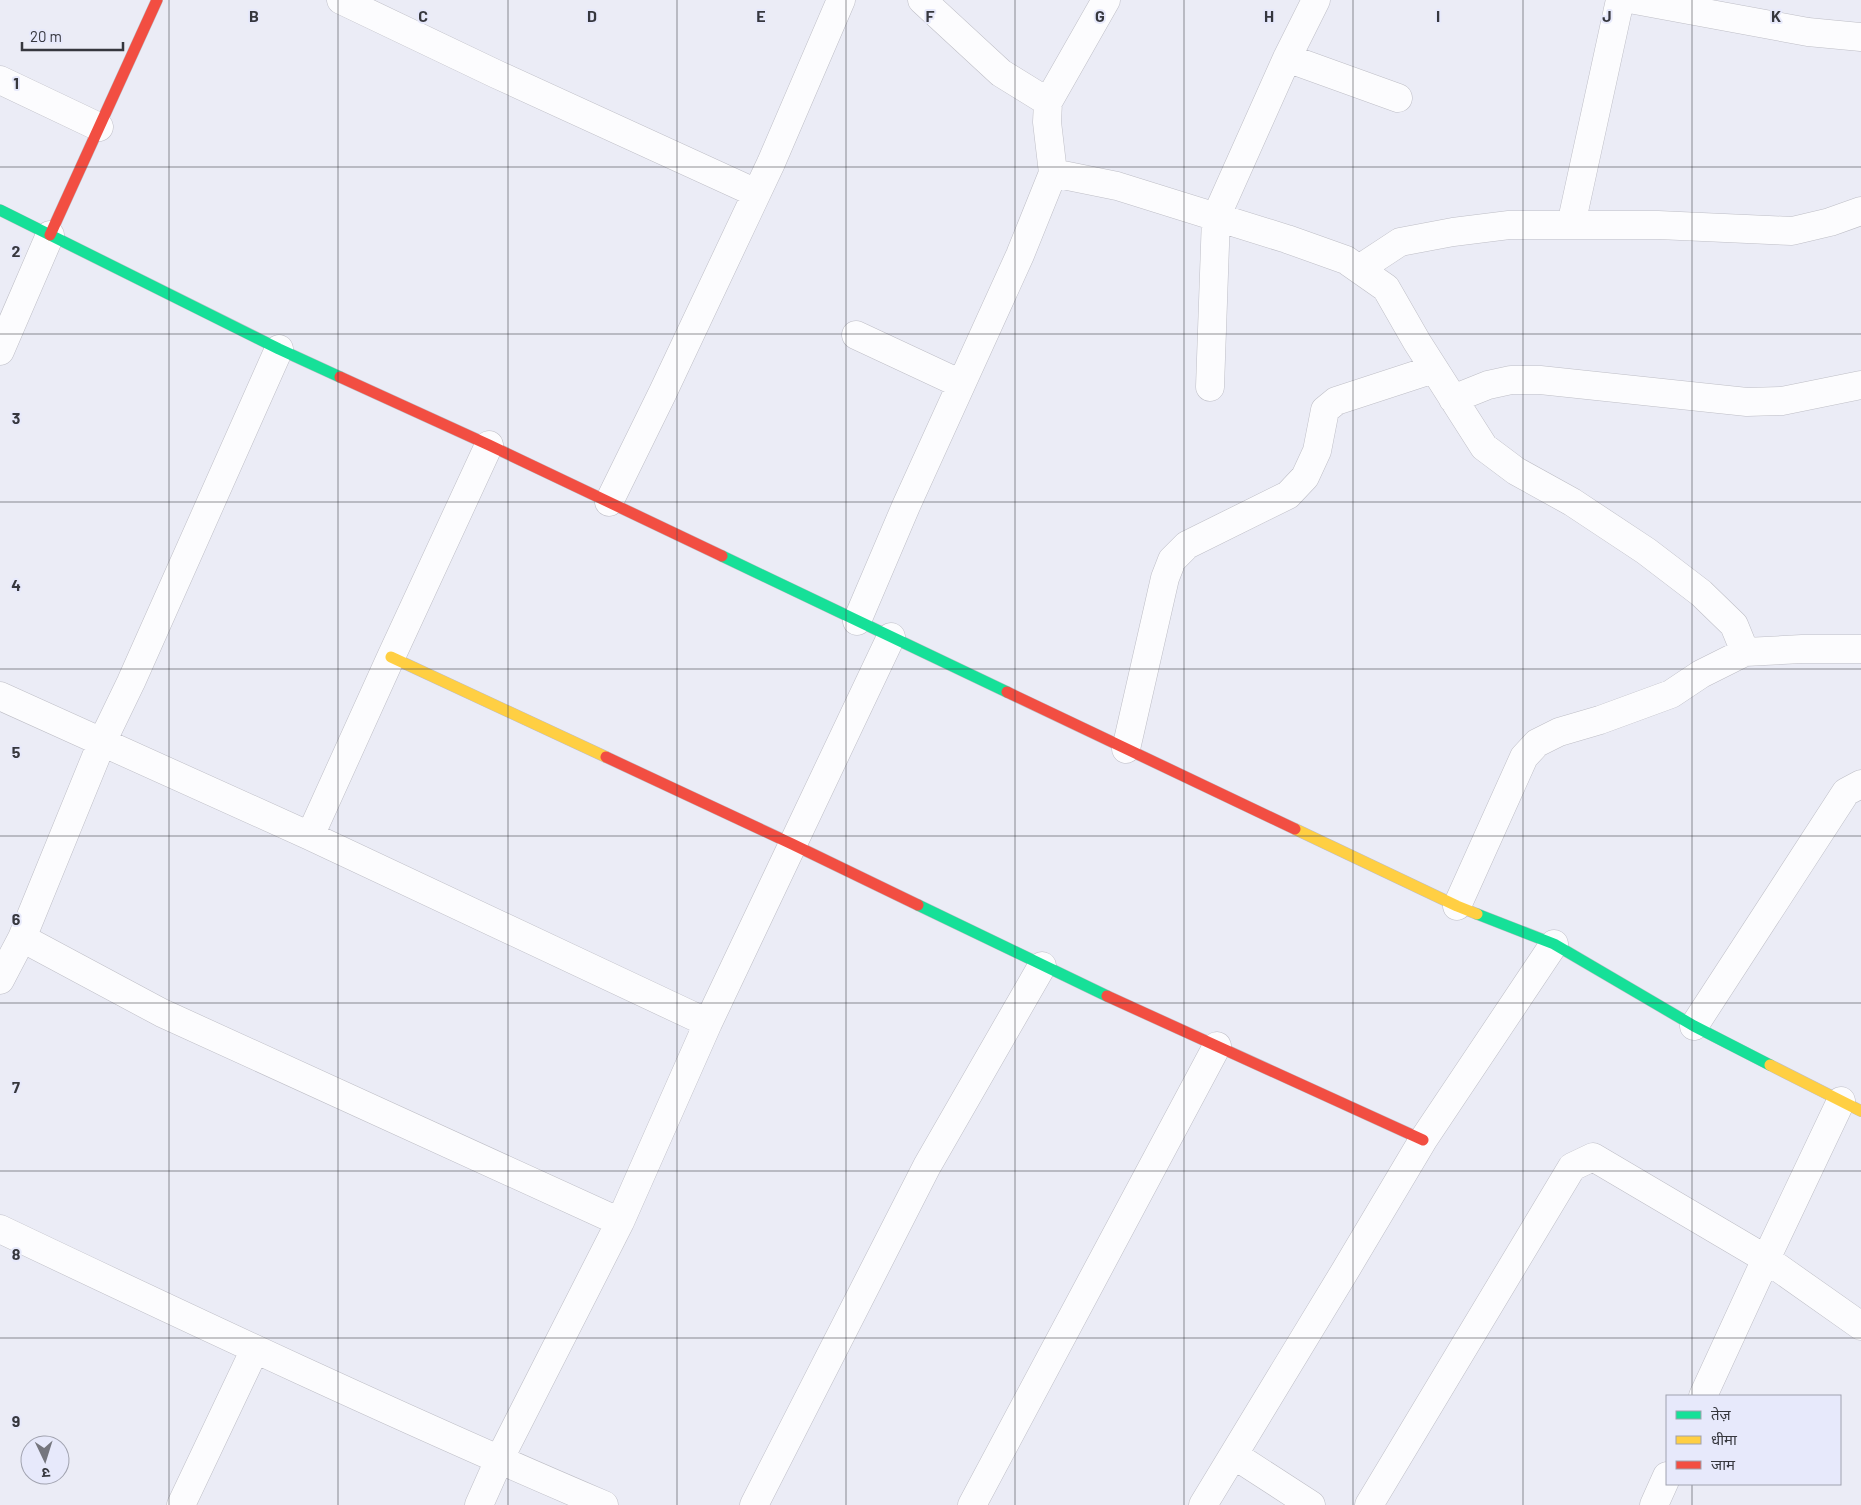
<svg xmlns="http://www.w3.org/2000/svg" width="1861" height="1505" font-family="Barlow,'Noto Sans Devanagari',sans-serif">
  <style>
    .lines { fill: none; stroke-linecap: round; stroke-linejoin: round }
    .street-casing { stroke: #bebec6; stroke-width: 29 }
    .fast-casing { stroke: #bebec6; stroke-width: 12 }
    .slow-casing { stroke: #bebec6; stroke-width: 12 }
    .jam-casing { stroke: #bebec6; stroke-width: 12 }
    .street { stroke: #fcfcfe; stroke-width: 28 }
    .fast { stroke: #16e098; stroke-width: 11 }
    .slow { stroke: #ffcf43; stroke-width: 11 }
    .jam { stroke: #f24e42; stroke-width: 11 }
    .grid { fill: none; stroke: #36373e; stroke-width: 1; stroke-opacity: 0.55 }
    .grid-label { font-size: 16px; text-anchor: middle; font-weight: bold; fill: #36373e; stroke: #e7e9fb; stroke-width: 4; stroke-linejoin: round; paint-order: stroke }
  </style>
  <rect width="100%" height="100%" fill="#ebecf6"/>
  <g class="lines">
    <defs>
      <path id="street" d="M 341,0 L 496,74 L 756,193
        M 922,0 L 1001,73 L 1048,102
        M 1635,0 L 1808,32 L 1861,37
        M 1287,58 L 1398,98
        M 0,80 L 99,127
        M 1053,173 L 1117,186 L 1287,239 L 1346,260 L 1386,288 L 1417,342 L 1484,447 L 1516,471 L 1572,502 L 1646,551 L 1701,593 L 1734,625 L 1745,652
        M 1571,225 L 1620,0
        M 1359,269 L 1400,242 L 1453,232 L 1509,225 L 1658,225 L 1792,231 L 1830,222 L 1861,211
        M 856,335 L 961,384
        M 0,351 L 50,235
        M 1210,387 L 1216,217 L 1287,58 L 1316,0
        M 1453,399 L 1488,385 L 1511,380 L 1540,380 L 1747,402 L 1782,401 L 1861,385
        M 609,502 L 663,392 L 771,163 L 841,0
        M 857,621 L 906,506 L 1020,255 L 1053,173 L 1047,122 L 1048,102 L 1106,0
        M 0,696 L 310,836 L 708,1023
        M 1126,749 L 1165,578 L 1172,560 L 1187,545 L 1288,495 L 1305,477 L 1317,451 L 1325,410 L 1336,401 L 1434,369
        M 310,836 L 391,657 L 489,445
        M 1457,906 L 1524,757 L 1537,743 L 1559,732 L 1600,720 L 1671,694 L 1701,674 L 1745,652 L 1802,649 L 1861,649
        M 22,938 L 162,1013 L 620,1222
        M 0,980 L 22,938 L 102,742 L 131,682 L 279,349
        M 1694,1026 L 1846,792 L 1861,784
        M 0,1229 C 200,1324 400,1418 604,1505
        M 1703,1396 L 1766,1259 L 1841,1101
        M 1234,1455 L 1311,1505
        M 181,1505 L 255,1349
        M 479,1505 L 499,1460 L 620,1222 L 708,1023 L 891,637
        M 754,1505 L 927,1166 L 1042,966
        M 972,1505 L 1217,1046
        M 1203,1505 L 1345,1271 L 1423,1140 L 1554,944
        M 1369,1505 L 1572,1167 L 1593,1157 L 1766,1259 L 1861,1326
        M 1654,1505 L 1667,1476"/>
      <path id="fast" d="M 0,210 L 279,349 L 340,377
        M 722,556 L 1007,692
        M 918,905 L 1107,996
        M 1477,914 L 1554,944 L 1694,1026 L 1770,1065"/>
      <path id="slow" d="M 391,657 L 606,757
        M 1295,829 L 1457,906 L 1477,914
        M 1770,1065 L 1861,1111"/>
      <path id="jam" d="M 50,235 L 157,0
        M 340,377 L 489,445 L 722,556
        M 1007,692 L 1295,829
        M 606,757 L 792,844 L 918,905
        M 1107,996 L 1423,1140"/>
    </defs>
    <use href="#street" class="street-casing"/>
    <use href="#fast" class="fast-casing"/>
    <use href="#slow" class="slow-casing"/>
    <use href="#jam" class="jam-casing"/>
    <use href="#street" class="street"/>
    <use href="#fast" class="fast"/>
    <use href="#slow" class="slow"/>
    <use href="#jam" class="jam"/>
  </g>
  <path class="grid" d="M 169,0 L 169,1505M 338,0 L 338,1505M 508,0 L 508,1505M 677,0 L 677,1505M 846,0 L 846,1505M 1015,0 L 1015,1505M 1184,0 L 1184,1505M 1353,0 L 1353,1505M 1523,0 L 1523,1505M 1692,0 L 1692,1396M 0,167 L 1861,167M 0,334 L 1861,334M 0,502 L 1861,502M 0,669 L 1861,669M 0,836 L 1861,836M 0,1003 L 1861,1003M 0,1171 L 1861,1171M 0,1338 L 1861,1338M 1692,1484 L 1692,1505"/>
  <g class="grid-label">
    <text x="254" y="22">B</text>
    <text x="423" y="22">C</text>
    <text x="592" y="22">D</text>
    <text x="761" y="22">E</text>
    <text x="930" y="22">F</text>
    <text x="1100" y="22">G</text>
    <text x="1269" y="22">H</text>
    <text x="1438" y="22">I</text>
    <text x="1607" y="22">J</text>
    <text x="1776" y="22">K</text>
    <text x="16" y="89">1</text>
    <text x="16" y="257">2</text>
    <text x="16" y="424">3</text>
    <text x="16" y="591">4</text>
    <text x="16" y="758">5</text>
    <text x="16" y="925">6</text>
    <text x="16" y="1093">7</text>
    <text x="16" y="1260">8</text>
    <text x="16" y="1427">9</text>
  </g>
  <rect x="1666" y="1395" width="175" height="90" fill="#e7e9fb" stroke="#a0a2af"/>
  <rect x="1676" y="1411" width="25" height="8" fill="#16e098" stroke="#a0a2af"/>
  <text x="1711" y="1420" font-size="15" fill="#36373e">तेज़</text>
  <rect x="1676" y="1436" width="25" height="8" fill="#ffcf43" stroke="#a0a2af"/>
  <text x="1711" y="1445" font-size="15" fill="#36373e">धीमा</text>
  <rect x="1676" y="1461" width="25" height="8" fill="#f24e42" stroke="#a0a2af"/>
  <text x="1711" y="1470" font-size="15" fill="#36373e">जाम</text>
  <g transform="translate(45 1460) rotate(176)"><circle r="24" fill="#e7e9fb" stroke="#a0a2af"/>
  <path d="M0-4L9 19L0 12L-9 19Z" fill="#75767e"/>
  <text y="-8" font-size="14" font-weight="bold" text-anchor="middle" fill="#36373e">उ</text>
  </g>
  <path d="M22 42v8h101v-8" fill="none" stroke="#36373e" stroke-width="2.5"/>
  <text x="30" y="42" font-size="15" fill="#36373e" stroke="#e7e9fb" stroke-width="4" paint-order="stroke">20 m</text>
</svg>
